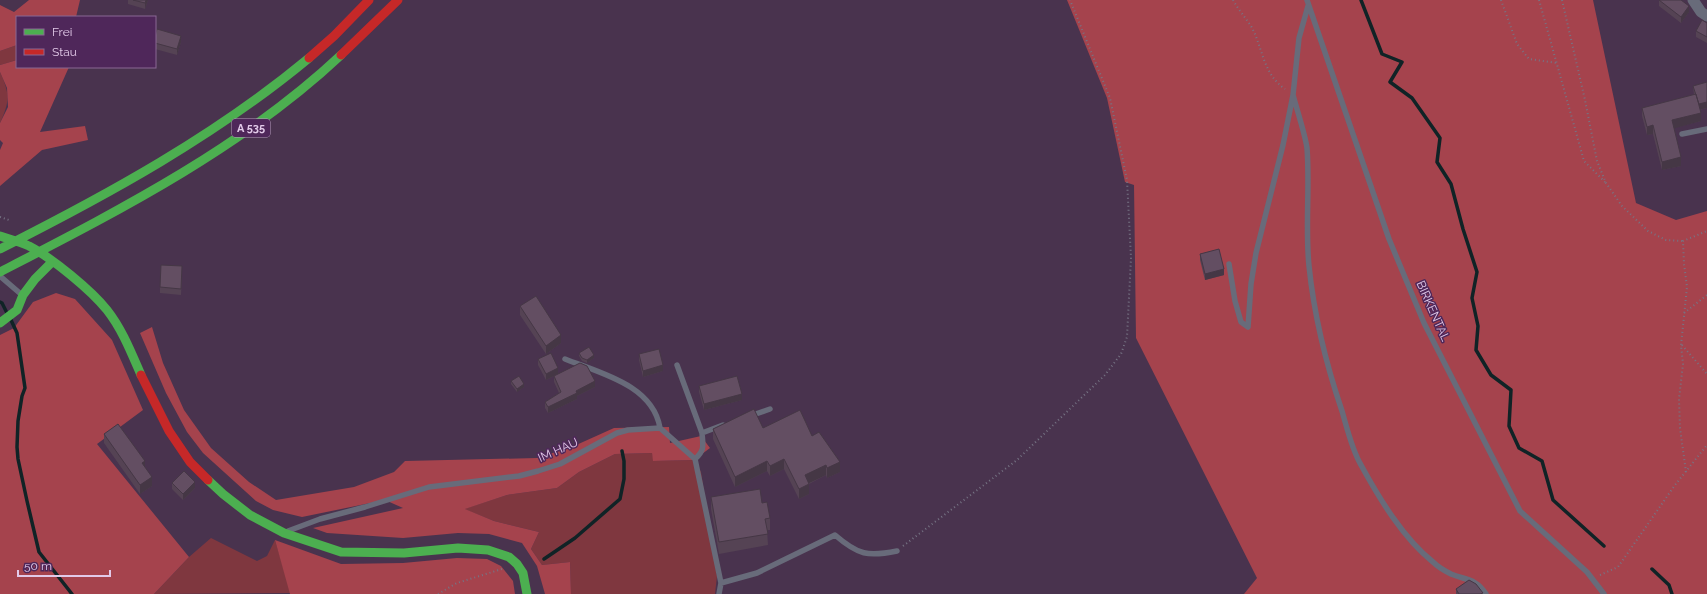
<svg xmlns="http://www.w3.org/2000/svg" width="1707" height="594" font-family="Raleway,sans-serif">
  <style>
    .green { fill: #7f373f }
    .forest { fill: #a5434d }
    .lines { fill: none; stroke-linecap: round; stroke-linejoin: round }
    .stream { stroke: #102326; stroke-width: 3.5 }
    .path { stroke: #767484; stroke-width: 2; stroke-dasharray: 1 3; stroke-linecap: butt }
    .lane { stroke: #686b7a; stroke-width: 5.5 }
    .street { stroke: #686b7a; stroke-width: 11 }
    .fast { stroke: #4caf50; stroke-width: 9 }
    .jam { stroke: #c62828; stroke-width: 9 }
    .wall { fill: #554354 }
    .shaded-wall { fill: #453745 }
    .building { fill: #634e62; stroke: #453745 }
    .labels { text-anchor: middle; stroke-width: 3; stroke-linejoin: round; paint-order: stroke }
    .shield { fill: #4f275a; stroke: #b699be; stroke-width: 1 }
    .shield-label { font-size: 11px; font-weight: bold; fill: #e2cae9 }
    .street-label { font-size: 12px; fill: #e2cae9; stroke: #4f275a }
  </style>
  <rect width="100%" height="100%" fill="#49334e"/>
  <path class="green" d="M 17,45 L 17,60 L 0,65 L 0,51 Z
    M 0,72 C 10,94 10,101 0,123 Z
    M 652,453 L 654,461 L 694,460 L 701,472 L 717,576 L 715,594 L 571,594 L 570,562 L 542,565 L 531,549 L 539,532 L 494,521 L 464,509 L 507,495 L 557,488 L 579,472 L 615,454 Z
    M 211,538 L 257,561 L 267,556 L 275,540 L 291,593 L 154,594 L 189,557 Z"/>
  <path class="forest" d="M 29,0 L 80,0 L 76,17 L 17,17 L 17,45 L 0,51 L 0,5 L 14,12 Z
    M 1067,0 L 1593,0 L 1636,203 L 1676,220 L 1707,211 L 1707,594 L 1244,594 L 1257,578 L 1136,338 L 1134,185 L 1125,182 L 1107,98 Z
    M 17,60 L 17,67 L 69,67 L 40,132 L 85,126 L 88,140 L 42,150 L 0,186 L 0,150 L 3,143 L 0,140 L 0,123 L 8,107 L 7,88 L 0,72 L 0,65 Z
    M 56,293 L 75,299 L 112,340 L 143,410 L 97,444 L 189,557 L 154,594 L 0,594 L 0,335 L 14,328 L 33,302 Z
    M 152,327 L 163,363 L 184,410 L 211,448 L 249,482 L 276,500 L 354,487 L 394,472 L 405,461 L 537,458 L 574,446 L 614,428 L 669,427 L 670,443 L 701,436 L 710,448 L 694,460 L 653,461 L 652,453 L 615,454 L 579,472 L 557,488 L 507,495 L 465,509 L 494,521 L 539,532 L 531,549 L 542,565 L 570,562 L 571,594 L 545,594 L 537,566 L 522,543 L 489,534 L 458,533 L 403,538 L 327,533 L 313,528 L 403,508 L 385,500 L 302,517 L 273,510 L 256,501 L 203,453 L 187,432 L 166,393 L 140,333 Z
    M 275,540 L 341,564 L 403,563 L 457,558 L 487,559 L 501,566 L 513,581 L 515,594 L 290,594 Z"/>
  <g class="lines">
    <path class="stream" d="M 1361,0 L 1382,54 L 1402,62 L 1390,82 L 1412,98 L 1440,138 L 1437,162 L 1451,184 L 1463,229 L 1477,272 L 1472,298 L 1478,326 L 1476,350 L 1491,375 L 1511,390 L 1509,426 L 1519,448 L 1542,461 L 1553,500 L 1604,546
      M 0,302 L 2,303 L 7,313
      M 11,320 L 17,333 L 25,388 L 22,396 L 18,421 L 17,447 L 18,459 L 27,501 L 39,552 L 72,594
      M 544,559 L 575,538 L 620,499 L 624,479 L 624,461 L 622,451
      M 1652,569 L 1669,585 L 1672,594"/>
    <path class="path" d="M 1233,0 C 1238,9 1245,17 1251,26 C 1263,47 1262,73 1285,89
      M 1501,0 L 1517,44 L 1529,59 L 1557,63
      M 1539,0 L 1584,161 L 1605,182
      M 1562,0 L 1585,100 L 1597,161 L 1606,183 L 1622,206 L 1648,231 L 1666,240 L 1683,241
      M 0,217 L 9,220
      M 1684,313 L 1707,295
      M 1682,345 L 1707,374
      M 1686,472 L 1680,428 L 1679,399 L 1683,364 L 1681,345 L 1687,287 L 1684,264 L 1683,241 L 1707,231
      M 903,546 L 1017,460 L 1105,375 L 1121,354 L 1127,337 L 1131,258 L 1127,180 L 1110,98 L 1070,0
      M 1600,575 L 1618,567 L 1675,485 L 1707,445
      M 438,594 L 457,583 L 502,569"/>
    <path class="lane" d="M 1307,0 L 1389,239 L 1424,323 L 1520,511 L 1587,572 L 1604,594
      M 1293,95 C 1297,110 1305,134 1307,148 C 1310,188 1305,227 1309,266 C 1314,315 1326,364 1342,411 C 1347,428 1352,450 1361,465 C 1379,498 1403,538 1433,562 C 1437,566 1445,571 1451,574 C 1465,580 1476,578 1486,594
      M 1682,134 L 1707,129
      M 1229,264 L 1235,301 L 1241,322 L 1248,327 L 1251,284 L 1256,253 L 1283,145 L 1293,95 L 1299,38 L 1308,6
      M 0,276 L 22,295
      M 565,359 C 600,373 653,385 660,428
      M 677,365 L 702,433 C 703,446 705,450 695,459
      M 750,416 L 770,409
      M 702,433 L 723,425
      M 288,531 L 320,519 L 365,507 L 429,487 L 519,476 L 538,471 L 560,464 L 617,433 L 628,430 L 660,428 L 695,459 L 721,583 L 719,594
      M 721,583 L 757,573 L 835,535 C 858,555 868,557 897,551"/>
    <path class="street" d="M 1693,0 L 1701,12 L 1707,16"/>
    <path class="fast" d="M 0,236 C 9,239 20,242 29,246 C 52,258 91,290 107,310 C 122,329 131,352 141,375
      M 0,249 C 109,194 215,136 309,58
      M 0,272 C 120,210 242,148 341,55
      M 0,323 L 17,310 L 23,295 L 35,279 L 51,263
      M 208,480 L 223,494 L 250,515 L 284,533 L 341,552 L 404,553 L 458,548 L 488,550 L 509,557 L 517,564 L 523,573 L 527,594"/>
    <path class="jam" d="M 341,55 L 398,0
      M 309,58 L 334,36 L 369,0
      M 141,375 L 169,431 L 190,462 L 208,480"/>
  </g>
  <path class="wall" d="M 128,0 L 148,0 L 145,9 L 128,4 Z
    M 1659,0 L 1689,12 L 1681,23 L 1659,6 Z
    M 1707,23 L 1707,43 L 1696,37 L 1696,31 Z
    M 155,37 L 181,42 L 177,55 L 155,49 Z
    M 1693,86 L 1707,108 L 1700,110 L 1701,121 L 1674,128 L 1681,166 L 1662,170 L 1653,134 L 1647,135 L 1642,116 L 1642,108 L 1694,95 Z
    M 1200,254 L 1224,275 L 1205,280 L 1200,260 Z
    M 182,272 L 181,295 L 160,293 L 160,287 Z
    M 520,306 L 561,343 L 546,354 L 520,315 Z
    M 579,353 L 594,358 L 587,363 L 582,361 L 579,356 Z
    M 639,354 L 663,371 L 643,377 L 639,360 Z
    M 538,359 L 558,374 L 595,387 L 577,396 L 577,399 L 548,413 L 545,408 L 545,402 L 559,393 L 554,382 L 554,376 L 546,380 L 538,365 Z
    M 511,381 L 524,387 L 517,392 L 511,384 Z
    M 699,386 L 742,400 L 704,410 L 699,392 Z
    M 713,429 L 812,436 L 840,472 L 827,478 L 826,475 L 809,484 L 809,494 L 799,499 L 784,469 L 770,476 L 767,471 L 735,487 L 713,439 Z
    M 104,434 L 145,467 L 152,486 L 140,494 L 104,443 Z
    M 172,483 L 195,488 L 183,500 L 172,489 Z
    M 711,497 L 762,503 L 770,518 L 770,530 L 767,530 L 768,545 L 719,554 L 711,509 Z
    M 1456,589 L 1483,594 L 1456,594 Z"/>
  <path class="shaded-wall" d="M 146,0 L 148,0 L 145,9 L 145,3 Z
    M 1689,6 L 1689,12 L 1681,23 L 1681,17 Z
    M 181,36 L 181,42 L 177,55 L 177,49 Z
    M 1707,102 L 1707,108 L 1698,110 L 1698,104 Z
    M 1701,113 L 1701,121 L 1672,129 L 1672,120 Z
    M 1653,125 L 1653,134 L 1647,135 L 1647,127 Z
    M 1681,157 L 1681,166 L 1662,170 L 1662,162 Z
    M 1224,269 L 1224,275 L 1205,280 L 1205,274 Z
    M 561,335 L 561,343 L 546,354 L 546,346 Z
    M 594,355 L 594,358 L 587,363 L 587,360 Z
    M 663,365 L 663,371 L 643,377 L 643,371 Z
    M 558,368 L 558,374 L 546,380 L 546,374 Z
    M 595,381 L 595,387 L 577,396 L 577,399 L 548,413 L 548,407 L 576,391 Z
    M 524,384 L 524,387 L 517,392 L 517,389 Z
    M 742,394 L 742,400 L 704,410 L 704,404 Z
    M 784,459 L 784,469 L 770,476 L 770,466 Z
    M 145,461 L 145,470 L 142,463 Z
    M 767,461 L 767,471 L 735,487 L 735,477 Z
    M 840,462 L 840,472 L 827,478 L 827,468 Z
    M 826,465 L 826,475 L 805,485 L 805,475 Z
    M 152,477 L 152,486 L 140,494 L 140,485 Z
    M 195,482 L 195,488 L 183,500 L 183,494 Z
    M 809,484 L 809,494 L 799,499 L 799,489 Z"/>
  <path class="building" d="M 133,0 L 146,0 L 145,3 Z
    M 1659,0 L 1681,0 L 1689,6 L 1681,17 Z
    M 1702,20 L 1707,23 L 1707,37 L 1696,31 Z
    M 157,29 L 181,36 L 177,49 L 155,43 L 155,37 Z
    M 1707,82 L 1707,102 L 1699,104 L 1693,86 Z
    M 1696,94 L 1701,113 L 1672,120 L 1681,157 L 1662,162 L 1653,125 L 1647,127 L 1642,108 Z
    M 1219,249 L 1224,269 L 1205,274 L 1200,254 Z
    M 161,265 L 182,266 L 181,289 L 160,287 Z
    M 536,296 L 561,335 L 546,346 L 520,306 Z
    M 589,347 L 594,355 L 587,360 L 582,358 L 579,353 Z
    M 659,349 L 663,365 L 643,371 L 639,354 Z
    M 551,353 L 558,368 L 546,374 L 538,359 Z
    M 580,363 L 587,366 L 595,381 L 576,391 L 577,393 L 548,407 L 545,402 L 561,392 L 554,376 Z
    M 519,376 L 524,384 L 517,389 L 511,381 Z
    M 737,376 L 742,394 L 704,404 L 699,386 Z
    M 754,409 L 763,428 L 800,410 L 812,436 L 819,432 L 840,462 L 827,468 L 826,465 L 805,475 L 809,484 L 799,489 L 784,459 L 770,466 L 767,461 L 735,477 L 713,429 Z
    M 118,424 L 145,461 L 142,463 L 152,477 L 140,485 L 104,434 Z
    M 184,471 L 195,482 L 183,494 L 172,483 Z
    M 760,489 L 762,503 L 767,502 L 770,518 L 765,519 L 768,534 L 719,542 L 711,497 Z
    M 1469,580 L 1476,584 L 1483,593 L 1480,594 L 1459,594 L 1456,589 Z"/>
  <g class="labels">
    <rect class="shield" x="232" y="119" width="38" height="18" rx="3"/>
    <g class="shield-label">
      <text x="251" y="132">A 535</text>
    </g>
    <g class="street-label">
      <text transform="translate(1433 311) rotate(66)" y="4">BIRKENTAL</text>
      <text transform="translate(558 450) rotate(-24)" y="4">IM HAU</text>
    </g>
  </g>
  <rect x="16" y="16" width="140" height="52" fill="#4f275a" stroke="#8a6893"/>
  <rect x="24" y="29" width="20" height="6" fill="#4caf50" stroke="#8a6893"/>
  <text x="52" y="36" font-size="12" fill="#e2cae9">Frei</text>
  <rect x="24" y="49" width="20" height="6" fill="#c62828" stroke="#8a6893"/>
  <text x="52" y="56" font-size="12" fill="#e2cae9">Stau</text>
  <path d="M18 570v6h92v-6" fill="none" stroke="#e2cae9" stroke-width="2"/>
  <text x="24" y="570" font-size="12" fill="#e2cae9" stroke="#4f275a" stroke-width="3" paint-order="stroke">50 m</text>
</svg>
